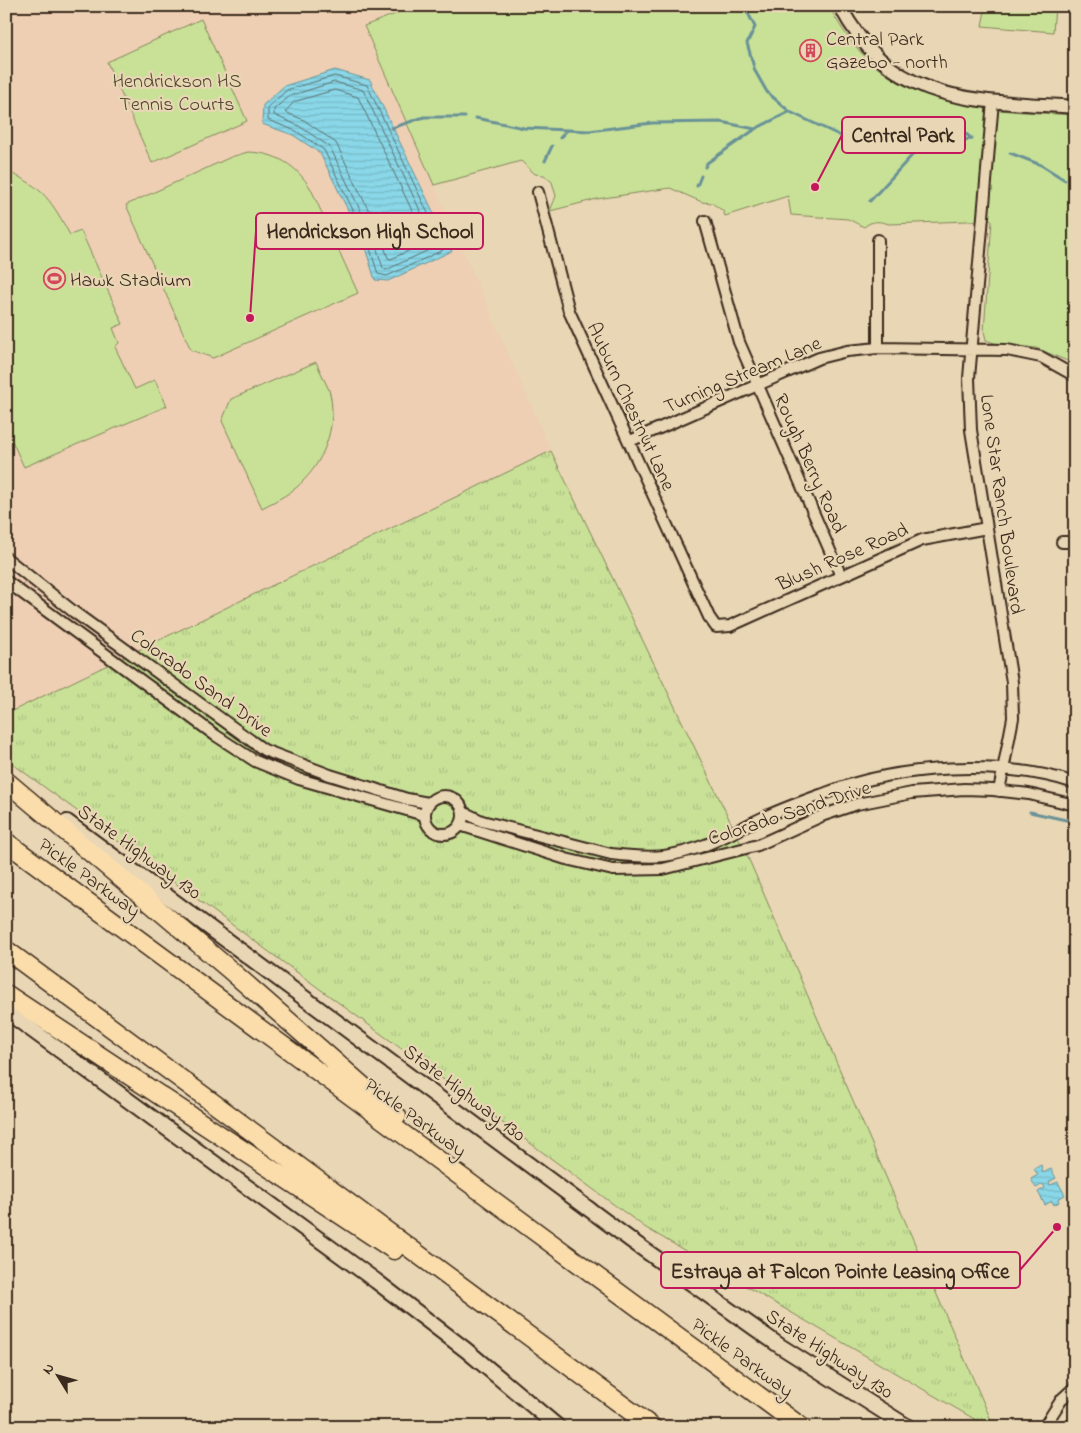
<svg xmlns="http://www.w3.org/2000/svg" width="1081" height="1433" font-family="'Indie Flower',sans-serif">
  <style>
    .built { fill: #eecfb3 }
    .grass { fill: url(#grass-tufts); stroke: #82865a }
    .park { fill: #c8e197; stroke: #82865a }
    .water { fill: url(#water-rules); stroke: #6a9297 }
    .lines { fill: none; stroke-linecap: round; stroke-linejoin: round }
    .shore { stroke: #5a6f6f; stroke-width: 1 }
    .stream { stroke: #6a9297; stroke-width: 3 }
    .minor-casing { stroke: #3b2a1e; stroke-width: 14 }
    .tertiary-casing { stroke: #3b2a1e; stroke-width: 16 }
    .secondary-casing { stroke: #3b2a1e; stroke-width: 18 }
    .motorway-casing { stroke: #3b2a1e; stroke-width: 21 }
    .minor { stroke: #e9d6b4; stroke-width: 10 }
    .tertiary { stroke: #e9d6b4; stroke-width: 12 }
    .secondary { stroke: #e9d6b4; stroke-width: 14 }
    .motorway { stroke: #faddab; stroke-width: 18 }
    .labels { text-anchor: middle; stroke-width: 4.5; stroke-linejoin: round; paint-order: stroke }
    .poi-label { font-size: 20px; fill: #3b2a1e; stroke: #e9d6b4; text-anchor: start }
    .park-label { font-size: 20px; fill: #504530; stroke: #e9d6b4 }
    .street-label { font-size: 20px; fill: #3b2a1e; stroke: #e9d6b4 }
    .leader { fill: none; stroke: #c2185b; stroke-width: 2 }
    .callout-dot { fill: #c2185b; stroke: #e9d6b4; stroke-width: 2 }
    .callout { fill: #e9d6b4; stroke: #c2185b; stroke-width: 2 }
    .callout-label { font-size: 21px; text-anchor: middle; font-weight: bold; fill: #3b2a1e }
  </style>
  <defs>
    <pattern id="grass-tufts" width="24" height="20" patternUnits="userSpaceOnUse" patternTransform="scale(1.25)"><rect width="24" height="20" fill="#c8e197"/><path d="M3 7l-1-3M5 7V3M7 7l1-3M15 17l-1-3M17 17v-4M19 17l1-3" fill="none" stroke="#adc182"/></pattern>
    <pattern id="water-rules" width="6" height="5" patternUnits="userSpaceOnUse" patternTransform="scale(1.25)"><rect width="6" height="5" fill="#89d7e8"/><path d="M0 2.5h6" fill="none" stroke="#77b9c7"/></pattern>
  </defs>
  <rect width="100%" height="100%" fill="#e9d6b4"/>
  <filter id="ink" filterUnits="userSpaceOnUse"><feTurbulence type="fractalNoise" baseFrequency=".02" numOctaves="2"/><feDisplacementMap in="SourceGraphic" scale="10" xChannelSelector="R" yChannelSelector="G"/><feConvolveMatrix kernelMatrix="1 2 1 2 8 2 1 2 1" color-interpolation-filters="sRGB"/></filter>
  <g filter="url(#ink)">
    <path class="built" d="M 6,6 L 416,6 L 364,26 L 551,451 L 6,714 Z"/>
    <path class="grass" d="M 551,451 L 750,862 L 994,1427 L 988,1427 L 646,1228 L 6,759 L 6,714 Z"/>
    <path class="park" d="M 416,6 L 829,6 C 882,110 972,109 1075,115 L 1075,364 L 1036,348 L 994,343 L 986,340 L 984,331 L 992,220 L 889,224 C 880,221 872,220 864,227 L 848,219 L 791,215 L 788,196 L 725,216 L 723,211 L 712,203 L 702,202 L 670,188 L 597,199 L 550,211 L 556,196 L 552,182 L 544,175 L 535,174 L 521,161 L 434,185 L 364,26 Z
      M 986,6 L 1055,6 L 1053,32 L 982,26 Z
      M 201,19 L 247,121 L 152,163 L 107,62 Z
      M 248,152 C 277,153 296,165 311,189 L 358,293 L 213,358 L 191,350 L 126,205 L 231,157 Z
      M 8,172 C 44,187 52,202 70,235 L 81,231 L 123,324 L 113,328 L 119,343 L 115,347 L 135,389 L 155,380 L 167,406 L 24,467 L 12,441 L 6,443 Z
      M 316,362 C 320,371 325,381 329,390 C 338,421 326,458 304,480 C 293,493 277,500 262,508 L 222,421 L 231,399 Z"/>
    <path class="water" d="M 335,70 L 370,80 L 452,251 L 388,281 L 375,280 L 363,241 L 320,153 L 293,135 L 262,124 L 263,105 L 284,86 Z
      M 1041,1165 L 1043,1173 L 1051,1169 L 1056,1178 L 1049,1182 L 1050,1185 L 1058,1182 L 1065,1195 L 1058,1199 L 1059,1202 L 1054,1205 L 1052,1201 L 1045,1205 L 1038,1192 L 1045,1188 L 1043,1184 L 1036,1188 L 1031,1179 L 1038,1175 L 1034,1169 Z"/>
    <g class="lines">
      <path class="shore" d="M 335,76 L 367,85 L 444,247 L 443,250 L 387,276 L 378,274 L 367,239 L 324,150 L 296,131 L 268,120 L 268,107 L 287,90 Z
        M 335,82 L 363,90 L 436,244 L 435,247 L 386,270 L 383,268 L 373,237 L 330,147 L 299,126 L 274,115 L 274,109 L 290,96 Z
        M 335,90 L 358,97 L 426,240 L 425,243 L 391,259 L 388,258 L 380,234 L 336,143 L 304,120 L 285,112 L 294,102 Z"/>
      <path class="stream" d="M 738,6 L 748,13 L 755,27 L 747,43 L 755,71 L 767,92 L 790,112 L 841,136 L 874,134 L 905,122 L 960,129 L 972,139
        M 476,118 L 524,128 L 589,131 L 652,123 L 721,122 L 755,129 L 789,112
        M 392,128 L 424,117 L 465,117
        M 560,138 L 567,130
        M 1010,153 L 1041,165 L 1065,180
        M 545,161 L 552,146
        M 705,167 L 707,163 L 754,130
        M 697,186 L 701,176
        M 870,201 L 916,151 L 934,144 L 971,139
        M 1030,812 L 1075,822"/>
      <defs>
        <path id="minor" d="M 993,101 L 969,378 L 971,430 L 1012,682 L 1013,718 L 999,791
          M 538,192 L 569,311 L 709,617 L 716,627 L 730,626 L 922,540 L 987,528
          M 705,221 L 739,342 L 841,576
          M 878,240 L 878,348
          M 630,441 L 819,358 L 847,351 L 878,348 L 1007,350 L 1041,357 L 1075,376
          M 1062,542 L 1075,542
          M 6,558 L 74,612 L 264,750 L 330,775 L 407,799 L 428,803
          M 6,581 L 215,735 L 255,761 L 299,779 L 424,815
          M425 815a19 19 0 1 1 38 0a19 19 0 1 1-38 0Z
          M 463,812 L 482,821 L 611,854 C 629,856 647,858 664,856 C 696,852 724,837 752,823 C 775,811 801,802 826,793 C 898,765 1001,759 1075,783
          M 460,825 L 566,859 L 613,870 L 663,869 L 758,845 L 824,815 L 857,804 L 912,793 L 964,789 L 993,790 L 1029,794 L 1075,805
          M 1044,1427 L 1062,1399 L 1075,1387"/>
        <path id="tertiary" d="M 840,6 C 893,107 975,100 1075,107"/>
        <path id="secondary" d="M 67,822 L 632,1241 L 780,1346 L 908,1427
          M 6,1011 L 376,1281 L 466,1350 L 558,1427"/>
        <path id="motorway" d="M 6,781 L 230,970 L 397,1116
          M 6,842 L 801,1427
          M 6,950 L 652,1427
          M 6,994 L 394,1250"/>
      </defs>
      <use href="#minor" class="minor-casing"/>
      <use href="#tertiary" class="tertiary-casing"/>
      <use href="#secondary" class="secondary-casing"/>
      <use href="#motorway" class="motorway-casing"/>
      <use href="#minor" class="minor"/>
      <use href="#tertiary" class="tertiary"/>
      <use href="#secondary" class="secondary"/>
      <use href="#motorway" class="motorway"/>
    </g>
  </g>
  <defs>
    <symbol id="building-ring" viewBox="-11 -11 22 22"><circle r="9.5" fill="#e9d6b4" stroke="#d1495b" stroke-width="1.5"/><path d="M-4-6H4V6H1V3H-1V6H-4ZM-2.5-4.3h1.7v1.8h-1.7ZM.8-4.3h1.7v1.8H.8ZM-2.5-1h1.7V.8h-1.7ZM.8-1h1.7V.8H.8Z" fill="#d1495b"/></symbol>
    <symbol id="stadium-ring" viewBox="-11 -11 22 22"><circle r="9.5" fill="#e9d6b4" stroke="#d1495b" stroke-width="1.5"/><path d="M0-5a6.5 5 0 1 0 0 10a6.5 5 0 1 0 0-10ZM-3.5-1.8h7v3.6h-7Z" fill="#d1495b"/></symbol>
  </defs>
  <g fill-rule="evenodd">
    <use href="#building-ring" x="798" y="38" width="25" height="25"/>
    <use href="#stadium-ring" x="42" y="266" width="25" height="25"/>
  </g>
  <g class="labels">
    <g class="poi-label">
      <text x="826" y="45">Central Park<tspan x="826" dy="23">Gazebo - north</tspan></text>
      <text x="70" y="286">Hawk Stadium</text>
    </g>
    <g class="park-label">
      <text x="177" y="87">Hendrickson HS<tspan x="177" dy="23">Tennis Courts</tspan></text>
    </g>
    <g class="street-label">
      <text transform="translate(742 374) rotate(-23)" y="7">Turning Stream Lane</text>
      <text transform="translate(632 406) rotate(65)" y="7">Auburn Chestnut Lane</text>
      <text transform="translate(811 463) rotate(66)" y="7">Rough Berry Road</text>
      <text transform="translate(1003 504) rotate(82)" y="7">Lone Star Ranch Boulevard</text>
      <text transform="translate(842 556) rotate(-24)" y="7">Blush Rose Road</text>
      <text transform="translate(202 682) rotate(36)" y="7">Colorado Sand Drive</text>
      <text transform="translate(789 812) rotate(-18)" y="7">Colorado Sand Drive</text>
      <text transform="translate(140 851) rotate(36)" y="7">State Highway 130</text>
      <text transform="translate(90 877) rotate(36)" y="7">Pickle Parkway</text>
      <text transform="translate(465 1092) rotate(37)" y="7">State Highway 130</text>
      <text transform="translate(416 1117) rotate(36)" y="7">Pickle Parkway</text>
      <text transform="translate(830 1353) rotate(33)" y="7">State Highway 130</text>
      <text transform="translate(743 1357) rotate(36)" y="7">Pickle Parkway</text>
    </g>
  </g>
  <path class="leader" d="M815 187L842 135M250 318L256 231M1057 1227L1020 1270"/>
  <g class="callout-dot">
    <circle cx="815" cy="187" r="5"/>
    <circle cx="250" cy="318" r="5"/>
    <circle cx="1057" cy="1227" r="5"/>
  </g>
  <g class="callout">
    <rect x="842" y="117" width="123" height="36" rx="5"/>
    <rect x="256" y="213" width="227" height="36" rx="5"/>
    <rect x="661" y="1252" width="359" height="36" rx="5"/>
  </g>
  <g class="callout-label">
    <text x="903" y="142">Central Park</text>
    <text x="370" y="238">Hendrickson High School</text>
    <text x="840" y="1278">Estraya at Falcon Pointe Leasing Office</text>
  </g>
  <rect width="1081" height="1433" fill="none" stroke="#e9d6b4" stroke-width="25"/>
  <rect x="12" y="12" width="1056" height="1408" fill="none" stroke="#3b2a1e" stroke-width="2" filter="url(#ink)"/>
  <g transform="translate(58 1376) rotate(307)" stroke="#e9d6b4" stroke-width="4" paint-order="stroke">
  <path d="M0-4L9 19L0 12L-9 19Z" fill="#3b2a1e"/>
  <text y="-8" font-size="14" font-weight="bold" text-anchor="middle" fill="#3b2a1e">N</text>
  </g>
</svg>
